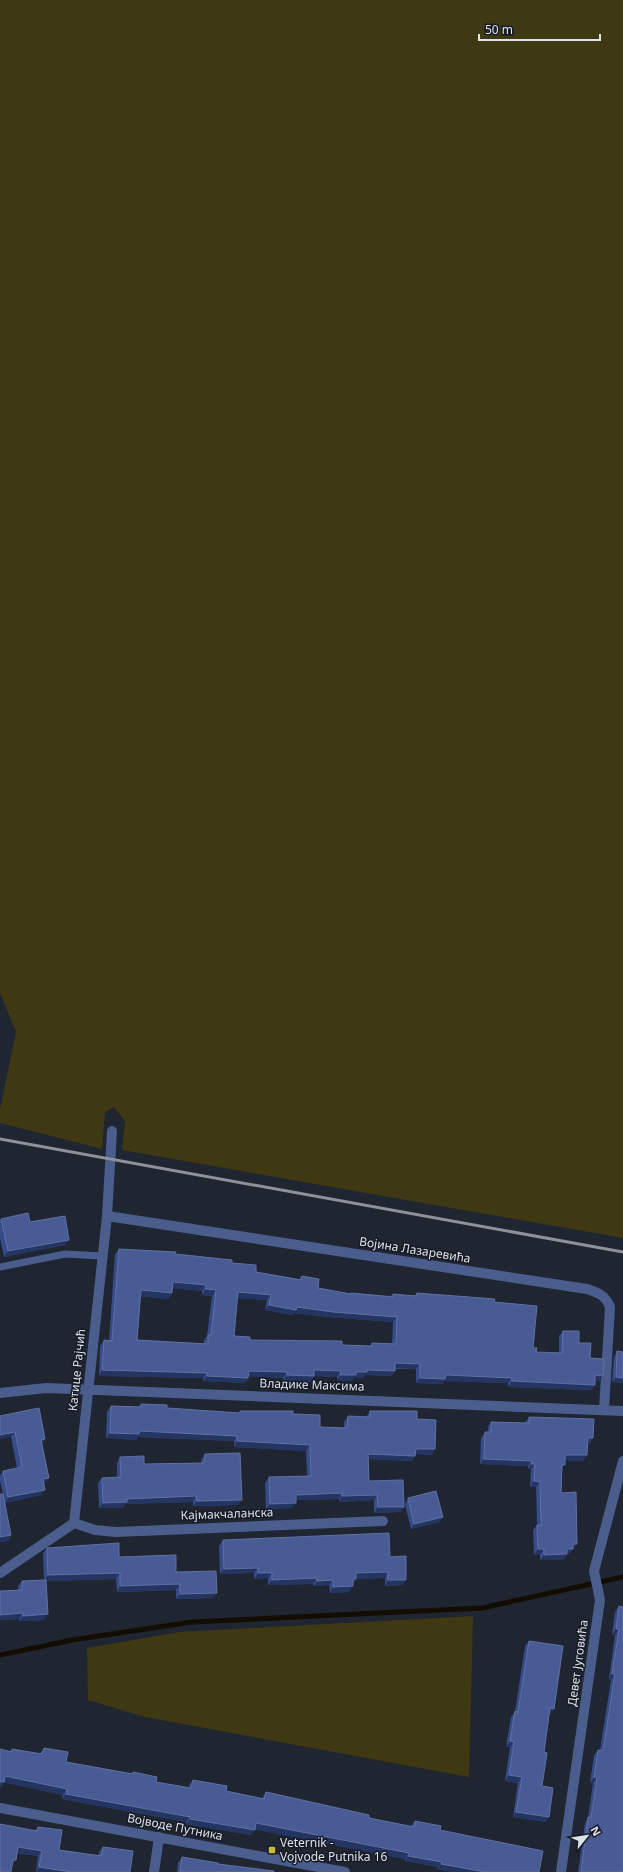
<svg xmlns="http://www.w3.org/2000/svg" width="623" height="1872" font-family="'Noto Sans',sans-serif">
  <style>
    .green { fill: #3f3913 }
    .lines { fill: none; stroke-linecap: round; stroke-linejoin: round }
    .stream { stroke: #120d00; stroke-width: 5 }
    .service { stroke: #4a5d8c; stroke-width: 7 }
    .minor { stroke: #4a5d8c; stroke-width: 10 }
    .rail { stroke: #8c919a; stroke-width: 3 }
    .wall { fill: #364b8a; fill-rule: evenodd }
    .shaded-wall { fill: #253562 }
    .building { fill: #485b94; stroke: #5f70a2; fill-rule: evenodd }
    .poi-dot { fill: #ceb837; stroke: #161b27; stroke-width: 1.5 }
    .labels { text-anchor: middle; stroke-width: 3; stroke-linejoin: round; paint-order: stroke }
    .street-label { font-size: 12px; fill: #dde1e9; stroke: #161b27 }
    .poi-label { font-size: 12px; fill: #dde1e9; stroke: #161b27; text-anchor: start }
  </style>
  <rect width="100%" height="100%" fill="#1f2531"/>
  <path class="green" d="M 0,0 L 623,0 L 623,1238 L 122,1150 L 125,1121 L 114,1107 L 105,1112 L 102,1149 L 0,1123 L 0,1109 L 16,1032 L 0,993 Z
    M 473,1616 L 469,1777 L 145,1717 L 88,1700 L 87,1648 L 180,1632 Z"/>
  <g class="lines">
    <path class="stream" d="M 0,1655 L 72,1640 L 192,1622 L 482,1608 L 623,1577"/>
    <path class="service" d="M 0,1267 L 65,1254 L 103,1256"/>
    <path class="minor" d="M 107,1216 L 587,1289 C 599,1293 605,1295 610,1307 L 604,1410
      M 0,1393 L 46,1388 L 623,1411
      M 74,1523 L 95,1530 L 116,1532 L 383,1521
      M 0,1573 L 74,1523 L 107,1216 L 112,1131
      M 0,1808 L 345,1872
      M 154,1872 L 159,1837
      M 561,1872 L 600,1600 L 594,1571 L 623,1461"/>
    <path class="rail" d="M 0,1139 L 623,1252"/>
  </g>
  <path class="wall" d="M 1,1219 L 30,1222 L 65,1245 L 4,1257 L 0,1238 L 0,1220 Z
    M 119,1249 L 175,1254 L 232,1263 L 256,1272 L 299,1279 L 302,1276 L 318,1288 L 351,1294 L 351,1293 L 391,1296 L 393,1294 L 414,1296 L 417,1293 L 494,1302 L 536,1352 L 559,1353 L 559,1336 L 563,1331 L 579,1343 L 603,1376 L 599,1381 L 595,1381 L 595,1385 L 591,1390 L 508,1387 L 508,1383 L 444,1381 L 442,1384 L 416,1383 L 416,1369 L 395,1369 L 395,1371 L 391,1376 L 365,1375 L 363,1378 L 354,1377 L 352,1381 L 337,1380 L 337,1377 L 314,1376 L 310,1382 L 283,1380 L 283,1378 L 248,1376 L 248,1378 L 245,1383 L 203,1381 L 203,1378 L 99,1376 L 100,1346 L 104,1340 L 109,1341 L 115,1254 ZM 172,1288 L 202,1291 L 202,1295 L 212,1296 L 207,1336 L 204,1340 L 204,1344 L 137,1340 L 140,1296 L 168,1299 L 172,1293 ZM 237,1298 L 267,1300 L 265,1310 L 292,1315 L 294,1313 L 329,1317 L 393,1322 L 392,1344 L 372,1343 L 370,1346 L 250,1340 L 234,1336 Z
    M 617,1351 L 623,1383 L 612,1382 L 614,1357 Z
    M 141,1404 L 167,1408 L 239,1413 L 240,1411 L 293,1414 L 320,1427 L 344,1428 L 344,1422 L 348,1416 L 366,1417 L 370,1411 L 417,1419 L 435,1449 L 431,1455 L 416,1454 L 415,1456 L 412,1461 L 368,1459 L 369,1481 L 404,1507 L 400,1512 L 374,1513 L 374,1500 L 339,1502 L 339,1499 L 296,1500 L 292,1508 L 266,1509 L 265,1483 L 269,1477 L 307,1476 L 306,1451 L 234,1447 L 234,1441 L 138,1437 L 136,1440 L 106,1438 L 107,1412 L 111,1406 L 138,1407 Z
    M 0,1416 L 45,1439 L 42,1444 L 45,1483 L 44,1483 L 41,1495 L 5,1503 L 11,1535 L 8,1541 L 0,1542 L 0,1494 L 3,1494 L 0,1481 L 0,1475 L 3,1471 L 17,1468 L 11,1437 Z
    M 529,1417 L 593,1438 L 589,1444 L 588,1444 L 583,1461 L 565,1460 L 562,1469 L 561,1493 L 577,1544 L 569,1554 L 567,1554 L 563,1560 L 540,1560 L 540,1555 L 534,1555 L 533,1530 L 537,1525 L 536,1487 L 530,1487 L 531,1469 L 528,1469 L 528,1466 L 480,1464 L 481,1438 L 485,1432 L 488,1432 L 488,1427 L 491,1422 L 525,1423 Z
    M 205,1454 L 238,1505 L 193,1506 L 193,1502 L 125,1504 L 123,1508 L 99,1508 L 98,1483 L 102,1478 L 117,1477 L 117,1463 L 120,1457 L 144,1464 L 201,1463 L 201,1460 Z
    M 408,1498 L 443,1517 L 439,1522 L 411,1529 L 405,1504 Z
    M 223,1540 L 390,1557 L 403,1585 L 385,1586 L 385,1578 L 356,1579 L 349,1592 L 330,1593 L 329,1585 L 314,1586 L 313,1584 L 268,1585 L 268,1578 L 254,1579 L 254,1573 L 220,1574 L 219,1546 Z
    M 47,1548 L 119,1557 L 176,1572 L 213,1598 L 176,1599 L 176,1590 L 117,1592 L 116,1579 L 46,1581 L 44,1620 L 19,1621 L 19,1619 L 0,1620 L 0,1591 L 18,1591 L 18,1586 L 22,1581 L 44,1580 L 43,1553 Z
    M 619,1606 L 623,1872 L 578,1872 L 585,1823 L 588,1818 L 593,1783 L 590,1783 L 594,1755 L 598,1750 L 600,1750 L 611,1680 L 609,1679 L 615,1635 L 612,1634 L 615,1612 Z
    M 529,1641 L 554,1709 L 549,1714 L 544,1752 L 542,1786 L 549,1817 L 545,1822 L 513,1817 L 518,1783 L 505,1781 L 510,1747 L 506,1747 L 511,1717 L 515,1712 L 525,1646 Z
    M 44,1748 L 66,1762 L 132,1774 L 133,1772 L 156,1782 L 189,1788 L 189,1785 L 193,1780 L 226,1791 L 262,1798 L 266,1792 L 369,1818 L 411,1826 L 415,1821 L 440,1830 L 539,1872 L 452,1872 L 437,1869 L 438,1867 L 405,1861 L 405,1859 L 255,1829 L 251,1835 L 186,1824 L 186,1822 L 62,1799 L 63,1795 L 4,1782 L 0,1788 L 10,1751 L 12,1749 L 40,1754 Z
    M 38,1827 L 59,1850 L 98,1856 L 99,1852 L 103,1847 L 130,1872 L 36,1872 L 38,1856 L 17,1853 L 16,1860 L 12,1865 L 0,1872 Z
    M 182,1857 L 218,1864 L 274,1872 L 177,1872 L 178,1863 Z"/>
  <path class="shaded-wall" d="M 69,1240 L 65,1245 L 4,1257 L 8,1251 Z
    M 173,1282 L 206,1285 L 202,1291 L 169,1288 Z
    M 206,1289 L 216,1290 L 212,1296 L 202,1295 Z
    M 141,1290 L 172,1293 L 168,1299 L 137,1296 Z
    M 238,1292 L 271,1295 L 267,1300 L 234,1298 Z
    M 269,1305 L 297,1307 L 397,1317 L 393,1322 L 329,1317 L 294,1313 L 292,1315 L 265,1310 Z
    M 395,1363 L 420,1364 L 416,1369 L 391,1368 Z
    M 102,1370 L 207,1373 L 203,1378 L 99,1376 Z
    M 314,1370 L 341,1371 L 337,1377 L 311,1376 Z
    M 367,1370 L 395,1371 L 391,1376 L 365,1375 L 363,1378 L 354,1377 L 352,1381 L 337,1380 L 340,1375 Z
    M 249,1371 L 287,1372 L 283,1378 L 245,1376 Z
    M 287,1375 L 314,1376 L 310,1382 L 283,1380 Z
    M 446,1375 L 512,1378 L 508,1383 L 444,1381 L 442,1384 L 416,1383 L 420,1378 Z
    M 595,1375 L 603,1376 L 599,1381 L 591,1381 Z
    M 207,1376 L 248,1378 L 245,1383 L 203,1381 Z
    M 616,1377 L 623,1378 L 623,1383 L 612,1382 Z
    M 512,1381 L 595,1385 L 591,1390 L 508,1387 Z
    M 140,1431 L 237,1436 L 234,1441 L 138,1437 L 136,1440 L 106,1438 L 110,1433 Z
    M 15,1432 L 11,1437 L 0,1439 L 0,1435 Z
    M 588,1438 L 593,1438 L 589,1444 L 584,1444 Z
    M 45,1439 L 41,1445 L 41,1440 Z
    M 237,1441 L 310,1445 L 306,1451 L 234,1447 Z
    M 416,1449 L 435,1449 L 431,1455 L 412,1454 Z
    M 368,1454 L 415,1456 L 412,1461 L 364,1459 Z
    M 565,1455 L 587,1455 L 583,1461 L 561,1460 Z
    M 484,1459 L 532,1461 L 528,1466 L 480,1464 Z
    M 531,1464 L 535,1464 L 531,1469 L 528,1469 Z
    M 49,1478 L 45,1483 L 39,1484 L 43,1479 Z
    M 534,1481 L 540,1482 L 536,1487 L 530,1487 Z
    M 45,1490 L 41,1495 L 5,1503 L 8,1497 Z
    M 342,1493 L 339,1499 L 292,1500 L 296,1495 Z
    M 377,1495 L 374,1500 L 339,1502 L 342,1496 Z
    M 196,1496 L 193,1502 L 125,1504 L 123,1508 L 99,1508 L 103,1503 L 127,1499 Z
    M 242,1500 L 238,1505 L 193,1506 L 197,1501 Z
    M 296,1503 L 292,1508 L 266,1509 L 270,1504 Z
    M 378,1507 L 404,1507 L 400,1512 L 374,1513 Z
    M 443,1517 L 439,1522 L 411,1529 L 414,1524 Z
    M 11,1535 L 8,1541 L 0,1542 L 0,1537 Z
    M 573,1544 L 577,1544 L 569,1554 L 563,1554 L 567,1549 Z
    M 538,1549 L 544,1549 L 540,1555 L 534,1555 Z
    M 567,1554 L 563,1560 L 540,1560 L 544,1555 Z
    M 258,1568 L 254,1573 L 220,1574 L 224,1569 Z
    M 388,1572 L 385,1578 L 352,1579 L 356,1573 Z
    M 120,1573 L 116,1579 L 44,1581 L 48,1575 Z
    M 258,1573 L 272,1573 L 268,1578 L 254,1579 Z
    M 317,1578 L 313,1584 L 268,1585 L 272,1580 Z
    M 353,1579 L 356,1579 L 352,1585 Z
    M 333,1580 L 329,1585 L 314,1586 L 317,1581 Z
    M 388,1580 L 406,1580 L 403,1585 L 385,1586 Z
    M 180,1584 L 176,1590 L 117,1592 L 120,1586 Z
    M 353,1586 L 349,1592 L 330,1593 L 333,1587 Z
    M 217,1593 L 213,1598 L 176,1599 L 180,1594 Z
    M 23,1613 L 19,1619 L 0,1620 L 0,1615 Z
    M 48,1614 L 44,1620 L 19,1621 L 23,1616 Z
    M 616,1629 L 619,1629 L 615,1635 L 612,1634 Z
    M 612,1674 L 615,1674 L 611,1680 L 609,1679 Z
    M 550,1708 L 554,1709 L 550,1714 L 546,1713 Z
    M 510,1741 L 514,1742 L 510,1747 L 506,1747 Z
    M 509,1775 L 522,1777 L 518,1783 L 505,1781 Z
    M 5,1776 L 67,1789 L 63,1795 L 1,1782 Z
    M 594,1777 L 597,1778 L 593,1783 L 590,1783 Z
    M 0,1782 L 4,1782 L 0,1788 Z
    M 66,1794 L 190,1817 L 186,1822 L 62,1799 Z
    M 516,1812 L 549,1817 L 545,1822 L 513,1817 Z
    M 190,1819 L 255,1830 L 251,1835 L 186,1824 Z
    M 256,1823 L 409,1853 L 405,1859 L 252,1829 Z
    M 18,1847 L 42,1851 L 38,1856 L 14,1852 Z
    M 408,1856 L 442,1862 L 438,1867 L 405,1861 Z
    M 13,1860 L 16,1860 L 12,1866 Z
    M 441,1864 L 485,1872 L 452,1872 L 437,1869 Z
    M 39,1867 L 71,1872 L 36,1872 Z"/>
  <path class="building" d="M 28,1213 L 30,1222 L 65,1216 L 69,1240 L 8,1251 L 1,1219 Z
    M 119,1249 L 176,1252 L 175,1254 L 232,1260 L 232,1263 L 256,1265 L 256,1272 L 301,1280 L 302,1276 L 319,1279 L 318,1288 L 351,1294 L 351,1293 L 393,1297 L 393,1294 L 416,1296 L 417,1293 L 495,1299 L 494,1302 L 537,1306 L 533,1348 L 537,1348 L 536,1352 L 562,1353 L 563,1331 L 579,1331 L 579,1343 L 591,1343 L 590,1358 L 604,1359 L 603,1376 L 595,1375 L 595,1385 L 512,1381 L 512,1378 L 446,1375 L 445,1379 L 420,1378 L 420,1364 L 395,1363 L 395,1371 L 367,1370 L 367,1372 L 356,1372 L 356,1375 L 340,1375 L 341,1371 L 314,1370 L 314,1376 L 287,1375 L 287,1372 L 249,1371 L 248,1378 L 207,1376 L 207,1373 L 102,1370 L 104,1340 L 112,1341 ZM 173,1282 L 206,1285 L 206,1289 L 216,1290 L 211,1335 L 208,1335 L 208,1344 L 137,1340 L 141,1290 L 172,1293 ZM 238,1292 L 271,1295 L 269,1305 L 296,1310 L 297,1307 L 333,1312 L 397,1317 L 396,1344 L 372,1343 L 371,1346 L 342,1345 L 342,1341 L 250,1340 L 250,1337 L 234,1336 Z
    M 617,1351 L 623,1352 L 623,1378 L 616,1377 Z
    M 141,1404 L 167,1405 L 167,1408 L 240,1413 L 240,1411 L 293,1411 L 293,1414 L 320,1415 L 320,1427 L 347,1428 L 348,1416 L 370,1417 L 370,1411 L 417,1411 L 417,1419 L 436,1420 L 435,1449 L 416,1449 L 415,1456 L 368,1454 L 369,1481 L 403,1480 L 404,1507 L 378,1507 L 377,1495 L 342,1496 L 342,1493 L 296,1495 L 296,1503 L 270,1504 L 269,1477 L 311,1476 L 310,1445 L 237,1441 L 237,1436 L 140,1431 L 139,1434 L 110,1433 L 111,1406 L 141,1407 Z
    M 39,1408 L 45,1439 L 41,1440 L 49,1478 L 43,1479 L 45,1490 L 8,1497 L 3,1471 L 22,1467 L 15,1432 L 0,1435 L 0,1416 Z
    M 529,1417 L 594,1419 L 593,1438 L 588,1438 L 587,1455 L 565,1455 L 565,1465 L 562,1465 L 561,1493 L 576,1492 L 577,1544 L 573,1544 L 573,1549 L 567,1549 L 567,1554 L 544,1555 L 544,1549 L 538,1549 L 537,1525 L 541,1525 L 540,1482 L 534,1481 L 535,1464 L 531,1464 L 532,1461 L 484,1459 L 485,1432 L 491,1432 L 491,1422 L 529,1423 Z
    M 240,1453 L 242,1500 L 197,1501 L 196,1496 L 127,1499 L 127,1502 L 103,1503 L 102,1478 L 121,1477 L 120,1457 L 144,1456 L 144,1464 L 204,1463 L 205,1454 Z
    M 436,1491 L 443,1517 L 414,1524 L 408,1498 Z
    M 0,1494 L 3,1494 L 11,1535 L 0,1537 Z
    M 389,1533 L 390,1557 L 406,1556 L 406,1580 L 388,1580 L 388,1572 L 356,1573 L 356,1579 L 353,1579 L 353,1586 L 333,1587 L 333,1580 L 317,1581 L 317,1578 L 272,1580 L 272,1573 L 258,1573 L 258,1568 L 224,1569 L 223,1540 Z
    M 119,1543 L 119,1557 L 176,1555 L 176,1572 L 216,1571 L 217,1593 L 180,1594 L 180,1584 L 120,1586 L 120,1573 L 48,1575 L 47,1548 Z
    M 46,1580 L 48,1614 L 23,1616 L 23,1613 L 0,1615 L 0,1591 L 22,1590 L 22,1581 Z
    M 619,1606 L 623,1607 L 623,1872 L 581,1872 L 588,1817 L 591,1818 L 597,1778 L 594,1777 L 598,1750 L 603,1751 L 615,1674 L 612,1674 L 619,1629 L 616,1629 Z
    M 529,1641 L 563,1646 L 554,1709 L 550,1708 L 544,1752 L 547,1753 L 542,1786 L 553,1788 L 549,1817 L 516,1812 L 522,1777 L 509,1775 L 514,1742 L 510,1741 L 515,1711 L 518,1712 Z
    M 44,1748 L 68,1752 L 66,1762 L 133,1774 L 133,1772 L 157,1777 L 156,1782 L 191,1788 L 193,1780 L 227,1786 L 226,1791 L 264,1799 L 266,1792 L 369,1815 L 369,1818 L 414,1827 L 415,1821 L 441,1826 L 440,1830 L 543,1851 L 539,1872 L 485,1872 L 441,1864 L 442,1862 L 408,1856 L 409,1853 L 256,1823 L 255,1830 L 190,1819 L 190,1817 L 66,1794 L 67,1789 L 5,1776 L 4,1782 L 0,1782 L 0,1749 L 12,1752 L 12,1749 L 42,1754 Z
    M 0,1824 L 37,1831 L 38,1827 L 62,1830 L 59,1850 L 101,1856 L 103,1847 L 133,1851 L 130,1872 L 71,1872 L 39,1867 L 42,1851 L 18,1847 L 16,1860 L 13,1860 L 11,1872 L 0,1872 Z
    M 182,1857 L 218,1863 L 218,1864 L 274,1871 L 274,1872 L 180,1872 Z"/>
  <rect class="poi-dot" x="268" y="1846" width="8" height="8" rx="2"/>
  <g class="labels">
    <g class="street-label">
      <text transform="translate(415 1250) rotate(9)" y="4">Војина Лазаревића</text>
      <text transform="translate(77 1370) rotate(-84)" y="4">Катице Рајчић</text>
      <text transform="translate(312 1385) rotate(2)" y="4">Владике Максима</text>
      <text transform="translate(227 1514) rotate(-2)" y="4">Кајмакчаланска</text>
      <text transform="translate(578 1663) rotate(-82)" y="4">Девет Југовића</text>
      <text transform="translate(175 1827) rotate(11)" y="4">Војводе Путника</text>
    </g>
    <g class="poi-label">
      <text x="280" y="1847">Veternik -<tspan x="280" dy="14">Vojvode Putnika 16</tspan></text>
    </g>
  </g>
  <g transform="translate(587 1836) rotate(60)" stroke="#161b27" stroke-width="3" paint-order="stroke">
  <path d="M0-3L7 15L0 10L-7 15Z" fill="#dde1e9"/>
  <text y="-6" font-size="11" font-weight="bold" text-anchor="middle" fill="#dde1e9">N</text>
  </g>
  <path d="M479 34v6h121v-6" fill="none" stroke="#dde1e9" stroke-width="2"/>
  <text x="485" y="34" font-size="12" fill="#dde1e9" stroke="#161b27" stroke-width="3" paint-order="stroke">50 m</text>
</svg>
